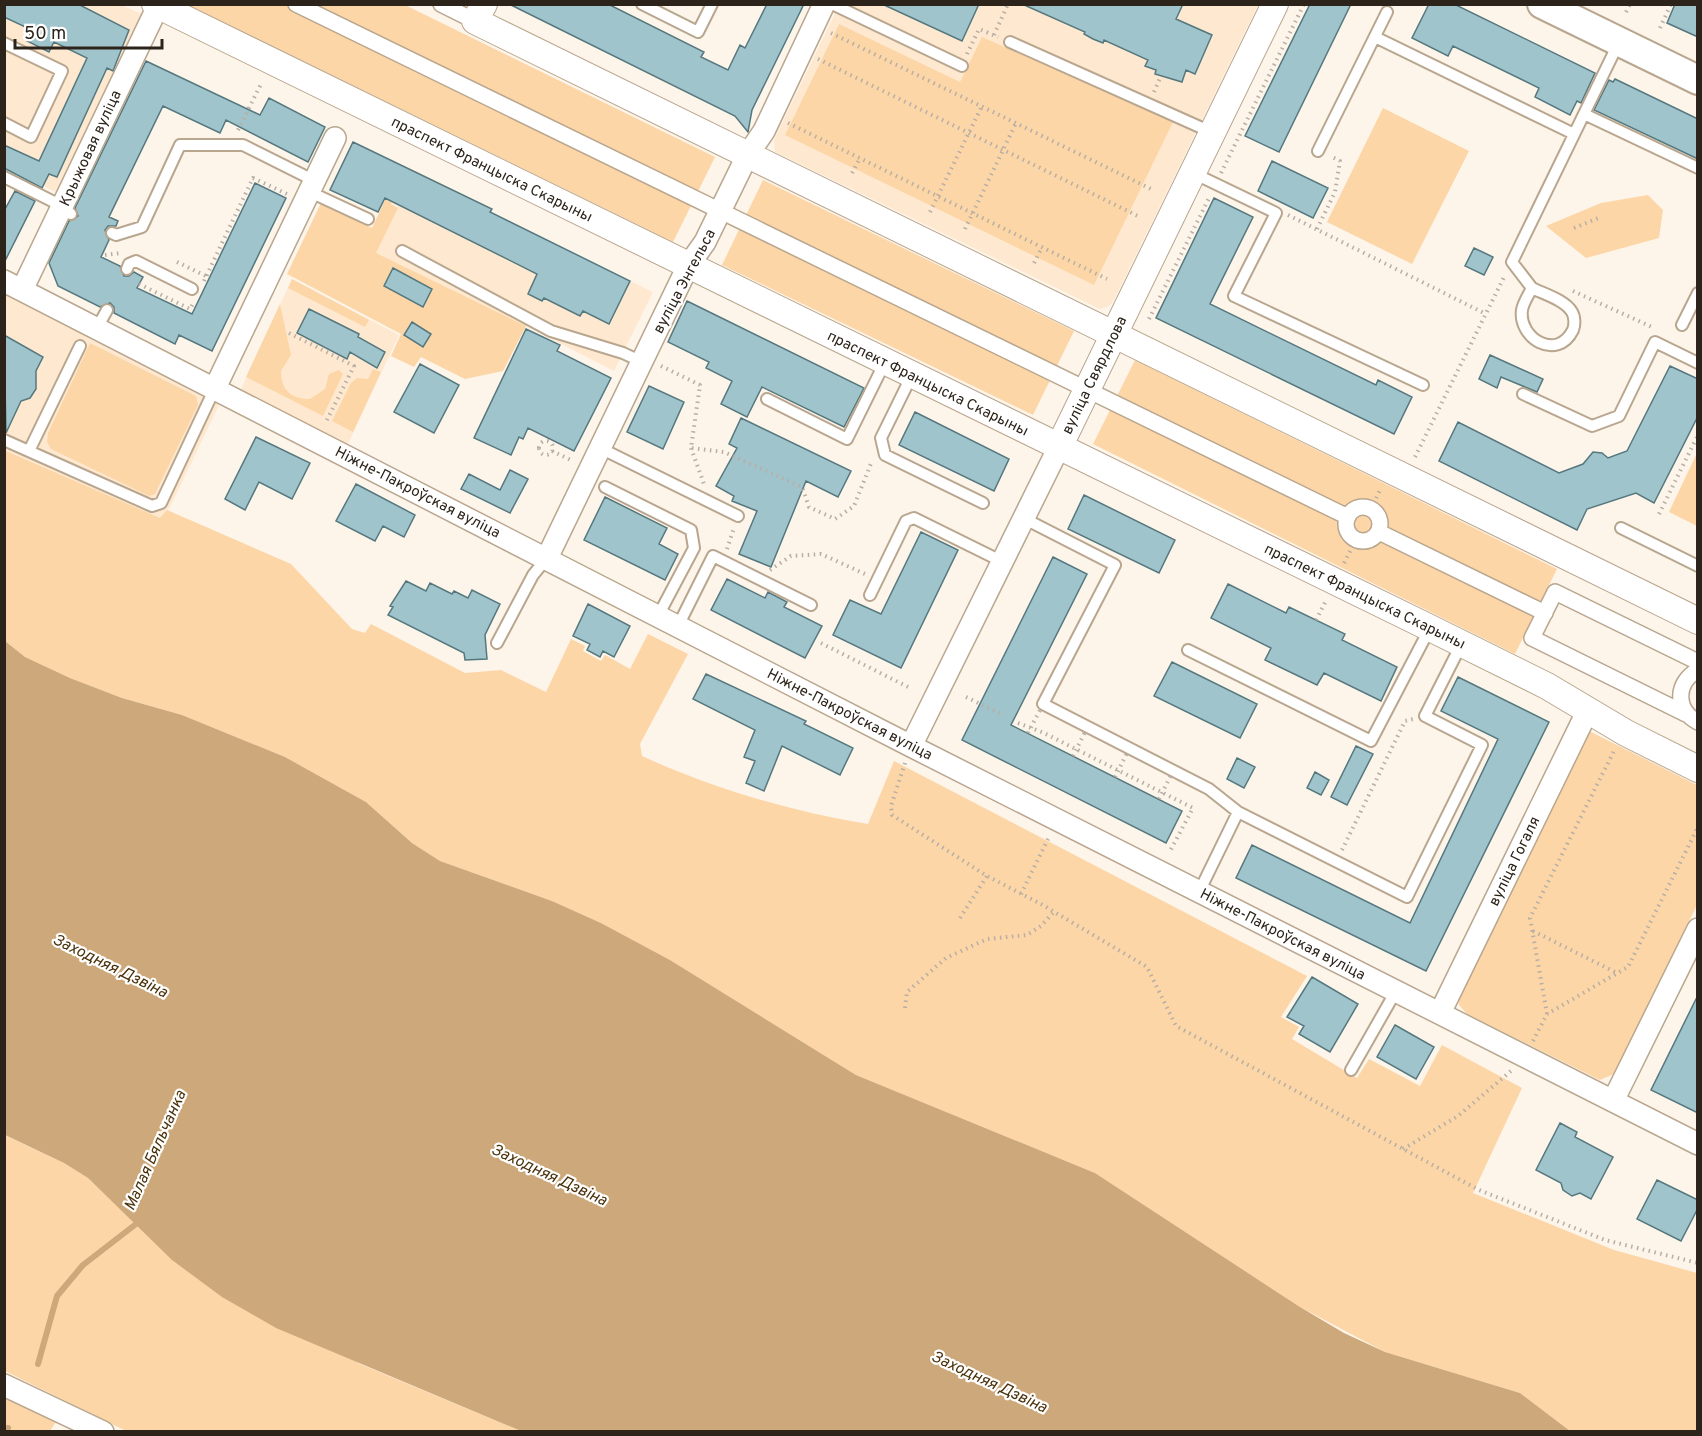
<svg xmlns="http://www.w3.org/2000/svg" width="1702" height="1436" font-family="Overpass,sans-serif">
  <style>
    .built { fill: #fee9d0 }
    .green { fill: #fdd6a7 }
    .water { fill: #cda87a }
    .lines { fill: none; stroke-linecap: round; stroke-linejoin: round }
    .stream { stroke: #cda87a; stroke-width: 6 }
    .building { fill: #a0c4cc; stroke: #55787e; stroke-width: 1.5 }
    .service-casing { stroke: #b9a68e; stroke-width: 14 }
    .pedestrian-casing { stroke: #b9a68e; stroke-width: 18 }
    .minor-casing { stroke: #b9a68e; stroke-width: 24 }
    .tertiary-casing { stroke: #b9a68e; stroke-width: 28 }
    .secondary-casing { stroke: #b9a68e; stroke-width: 32 }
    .path { stroke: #b7afa5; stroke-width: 4; stroke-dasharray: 1.5 4.5; stroke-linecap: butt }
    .service { stroke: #fff; stroke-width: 10 }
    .pedestrian { stroke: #fff; stroke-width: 15 }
    .minor { stroke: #fff; stroke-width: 21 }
    .tertiary { stroke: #fff; stroke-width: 26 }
    .secondary { stroke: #fff; stroke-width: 28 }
    .path-bridge { stroke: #b7afa5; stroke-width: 4; stroke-dasharray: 1.5 4.5; stroke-linecap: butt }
    .labels { text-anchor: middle; stroke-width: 4.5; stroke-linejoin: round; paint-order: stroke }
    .street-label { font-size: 15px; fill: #2c241b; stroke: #fff }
    .water-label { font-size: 16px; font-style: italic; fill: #4b320b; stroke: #fff }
  </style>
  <rect width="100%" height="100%" fill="#fdf4ea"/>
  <path class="built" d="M 5,5 L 121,5 L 142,14 L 143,19 L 60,194 L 5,168 Z
    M 839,5 L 1258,5 L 1114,300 L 1109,306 L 1100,309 L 775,152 L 774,140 Z
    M 410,168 L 492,209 L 491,213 L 653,292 L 614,371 L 526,326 L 504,363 L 358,289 L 398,207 L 392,203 Z
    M 292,279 L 399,335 L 347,446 L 240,391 Z
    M 4,291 L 221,401 L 170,507 L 160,519 L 5,450 Z"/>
  <path class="green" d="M 188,5 L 405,5 L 715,157 L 673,242 Z
    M 839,24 L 960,82 L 982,37 L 1173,122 L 1094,285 L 785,135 Z
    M 1383,108 L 1469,151 L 1412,264 L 1327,222 Z
    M 763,180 L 1074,331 L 1033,415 L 722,265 Z
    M 1648,195 L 1663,210 L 1659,238 L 1586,258 L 1546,226 L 1601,203 Z
    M 387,196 L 393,199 L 391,204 L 398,208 L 376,253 L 526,326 L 503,371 L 465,379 L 421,357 L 414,367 L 391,356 L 401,334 L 287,274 L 321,203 L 372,228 Z
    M 292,279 L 369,320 L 365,327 L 288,288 Z
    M 280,304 L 291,355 L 281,371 C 281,390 291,399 310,399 L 325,389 L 329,374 L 339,370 L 343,374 L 323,416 L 246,377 Z
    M 90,343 L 196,396 L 198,405 L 155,494 L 149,496 L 51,449 L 47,442 L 48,433 Z
    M 1135,360 L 1557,569 L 1515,654 L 1093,444 Z
    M 373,369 L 381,372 L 353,432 L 332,421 L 351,383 L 357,378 L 368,379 Z
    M 4,450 L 160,518 L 167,510 L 291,564 L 352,629 L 365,633 L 371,624 L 465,673 L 501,670 L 546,692 L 571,639 L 585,646 L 583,651 L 601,661 L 605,655 L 630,669 L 648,634 L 688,654 L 640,744 L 642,756 C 714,789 790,811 868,824 L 894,761 L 1307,976 L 1281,1017 L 1299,1027 L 1292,1039 L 1357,1078 L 1369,1059 L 1420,1086 L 1442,1045 L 1522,1088 L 1473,1193 L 1614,1250 L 1697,1273 L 1697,1431 L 1570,1431 L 1520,1393 L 1385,1352 L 1300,1307 L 1095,1173 L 856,1075 L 670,960 L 601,923 L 552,901 L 440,861 L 412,843 L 366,802 L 285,757 L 182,715 L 122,698 L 70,678 L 25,657 L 5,641 Z
    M 1697,453 L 1697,526 L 1669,512 Z
    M 1589,731 L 1697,785 L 1697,905 L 1614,1074 L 1600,1080 L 1467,1014 L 1459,1005 L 1459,996 Z
    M 4,1135 L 64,1163 L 88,1178 L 136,1224 L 360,1364 L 521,1431 L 126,1431 L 5,1371 Z
    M 4,1398 L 57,1420 L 50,1431 L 5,1431 Z"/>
  <path class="water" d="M 5,641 L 25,657 L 70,678 L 122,698 L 182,715 L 285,757 L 366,802 L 412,843 L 440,861 L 552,901 L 601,923 L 670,960 L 856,1075 L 1095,1173 L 1300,1307 L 1344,1333 L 1385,1352 L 1520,1393 L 1570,1431 L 521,1431 L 276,1328 L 222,1297 L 172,1260 L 88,1178 L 64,1163 L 5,1135 Z"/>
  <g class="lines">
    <path class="stream" d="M 38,1364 L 57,1296 L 83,1265 L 136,1224 L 139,1218
      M 5,1432 L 8,1428"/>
  </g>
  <path class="building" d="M 4,4 L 78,4 L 129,30 L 113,71 L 107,68 L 57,177 L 49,174 L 42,188 L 4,168 L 4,145 L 39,161 L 87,58 L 54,42 L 49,52 L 27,41 L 32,30 L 4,17 Z
    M 509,4 L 608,4 L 704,52 L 701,57 L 728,70 L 740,45 L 745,48 L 767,4 L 804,4 L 752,110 L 748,132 L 735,116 Z
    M 882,4 L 979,4 L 962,41 Z
    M 1022,4 L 1183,4 L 1176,19 L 1212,35 L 1195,74 L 1186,70 L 1182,82 L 1155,74 L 1156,70 L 1145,66 L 1148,60 L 1104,40 L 1103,43 L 1093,39 L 1084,34 L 1085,32 Z
    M 1310,4 L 1351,4 L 1279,152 L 1245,136 Z
    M 1429,4 L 1454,4 L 1595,73 L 1581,103 L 1577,101 L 1570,115 L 1535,97 L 1539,88 L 1453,46 L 1448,56 L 1412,38 Z
    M 1675,4 L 1698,4 L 1698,37 L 1667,23 Z
    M 146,61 L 260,115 L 269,98 L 325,127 L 308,162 L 226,120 L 220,133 L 163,106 L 109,217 L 118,221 L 116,226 L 108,226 L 105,230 L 109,240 L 101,257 L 120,266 L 124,276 L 129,276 L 134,272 L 143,277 L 137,288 L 192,314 L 255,183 L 286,198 L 212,351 L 179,335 L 175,344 L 114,313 L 114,307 L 110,303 L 100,307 L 58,286 L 49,263 L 69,221 L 78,216 L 75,208 Z
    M 1615,79 L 1698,119 L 1698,159 L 1594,110 L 1609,80 L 1613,82 Z
    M 353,142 L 492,209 L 490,212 L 630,281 L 609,324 L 583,311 L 580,316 L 544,298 L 542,301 L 528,294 L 537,274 L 385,198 L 378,212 L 330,190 Z
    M 1272,161 L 1328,188 L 1313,218 L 1258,191 Z
    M 15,191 L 35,201 L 4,263 L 4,211 Z
    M 1214,198 L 1253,217 L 1210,304 L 1376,385 L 1378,380 L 1412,397 L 1394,434 L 1156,318 Z
    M 1474,248 L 1493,257 L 1484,275 L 1465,266 Z
    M 393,268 L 432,289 L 423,307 L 384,286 Z
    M 687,301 L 864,388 L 844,427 L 762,387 L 747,417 L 721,404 L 732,381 L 706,368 L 709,362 L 668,342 Z
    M 309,309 L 359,334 L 358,337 L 385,352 L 377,368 L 350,352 L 347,359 L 297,333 Z
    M 412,322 L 431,334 L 423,347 L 404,335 Z
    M 526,329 L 560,345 L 557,351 L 611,378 L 574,451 L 528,428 L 523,439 L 519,437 L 511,455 L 474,438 Z
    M 4,335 L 43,357 L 36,371 L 36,389 L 30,398 L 21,401 L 6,433 Z
    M 1490,355 L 1543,379 L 1537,392 L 1501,377 L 1497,388 L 1479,379 Z
    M 420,364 L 459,385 L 434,433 L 394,412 Z
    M 1670,366 L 1698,379 L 1698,416 L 1654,503 L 1636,493 L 1587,509 L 1577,530 L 1439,461 L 1458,422 L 1559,473 L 1583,464 L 1593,452 L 1602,453 L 1608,458 L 1627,451 Z
    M 649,386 L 684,402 L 663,449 L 627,432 Z
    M 915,412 L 1009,459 L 994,491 L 899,445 Z
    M 741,418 L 851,471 L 838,497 L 806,481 L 771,567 L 739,554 L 757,511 L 732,501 L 734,496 L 716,486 L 737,448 L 729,444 Z
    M 256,437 L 310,463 L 292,499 L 259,482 L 245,510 L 225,499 Z
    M 510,470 L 528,479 L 510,513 L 461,489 L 469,474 L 500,490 Z
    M 356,484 L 415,515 L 404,537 L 383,526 L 375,541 L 336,521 Z
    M 1084,495 L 1175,540 L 1159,573 L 1068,529 Z
    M 605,497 L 667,528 L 659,544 L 678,554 L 665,580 L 584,540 Z
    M 921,532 L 958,550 L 901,668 L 833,635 L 850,600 L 881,614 Z
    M 1053,557 L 1087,574 L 1011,725 L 1182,811 L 1166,843 L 962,740 Z
    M 727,579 L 765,598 L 768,592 L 787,602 L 784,607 L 822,626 L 805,658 L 711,610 Z
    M 406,581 L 426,591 L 430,583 L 452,594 L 454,591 L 468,598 L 472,590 L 500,604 L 485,635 L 487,659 L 465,660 L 464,653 L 388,615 L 393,607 L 390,606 Z
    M 1228,584 L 1286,613 L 1289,607 L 1345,634 L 1342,640 L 1397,667 L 1381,701 L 1324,673 L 1317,685 L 1265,660 L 1271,648 L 1211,618 Z
    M 588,604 L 630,626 L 614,657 L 603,651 L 600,657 L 587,650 L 590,644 L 573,636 Z
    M 1172,662 L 1257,704 L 1240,738 L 1154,696 Z
    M 706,674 L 806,721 L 804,724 L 853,748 L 840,775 L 782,746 L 764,791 L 746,783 L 755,761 L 744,757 L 755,730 L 693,699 Z
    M 1458,677 L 1549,722 L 1426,971 L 1236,878 L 1252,845 L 1410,923 L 1498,739 L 1441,711 Z
    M 1356,746 L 1373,754 L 1347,805 L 1331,797 Z
    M 1237,758 L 1255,767 L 1244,788 L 1227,779 Z
    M 1315,772 L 1329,780 L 1321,795 L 1307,788 Z
    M 1312,977 L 1358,1004 L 1330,1052 L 1299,1034 L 1304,1026 L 1287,1017 Z
    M 1698,995 L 1698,1113 L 1651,1090 Z
    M 1395,1025 L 1434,1047 L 1416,1079 L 1377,1057 Z
    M 1560,1123 L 1577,1132 L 1575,1137 L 1613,1157 L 1591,1199 L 1580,1193 L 1572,1196 L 1563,1190 L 1561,1183 L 1536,1170 Z
    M 1657,1180 L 1698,1200 L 1698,1208 L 1681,1241 L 1637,1219 Z"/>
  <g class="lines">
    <defs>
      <path id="service" d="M 642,4 L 698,32 L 712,4
        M 832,4 L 962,66
        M 1375,37 L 1574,134
        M 1010,42 L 1211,132
        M 4,43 L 62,71 L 31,137 L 4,123
        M 1584,114 L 1698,168
        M 1318,151 L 1387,12
        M 1191,172 L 1276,213 L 1234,296 L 1423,385
        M 4,177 L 62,206 L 71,214
        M 310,192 L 368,219
        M 112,233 L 116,235 L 142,227 L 180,145 L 243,145 L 315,181
        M 402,251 L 551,331 L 623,353 L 642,362
        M 127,269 L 129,264 L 136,261 L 192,289
        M 1532,288 C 1544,294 1565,300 1572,312 C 1575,317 1575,325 1573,330 C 1557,362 1518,338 1522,310 C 1523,303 1529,294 1532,288 L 1512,262 L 1619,42
        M 1682,325 L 1698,293
        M 97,328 L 107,310
        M 912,375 L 881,438 L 885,455 L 983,503
        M 1523,394 L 1592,426 L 1619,416 L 1655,342 L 1698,363
        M 767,399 L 847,439 L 885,362
        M 4,440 L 152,506 L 161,503 L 215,388
        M 600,448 L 738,516
        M 29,451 L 80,346
        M 605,487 L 691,530 L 694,548 L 658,616
        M 1025,519 L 1115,565 L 1043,704 L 1209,789 L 1238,812 L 1407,897 L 1482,745 L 1425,716 L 1462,643
        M 1621,528 L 1698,566
        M 870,595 L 906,521 L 914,518 L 1003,562
        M 678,626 L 713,556 L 811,605
        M 497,643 L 533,575 L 547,558
        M 1188,650 L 1371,741 L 1430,628
        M 1199,892 L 1238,812
        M 1351,1070 L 1396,991"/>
      <path id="pedestrian" d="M 296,4 L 1348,517
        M 441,4 L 475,21
        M1346 524a17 17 0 1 1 34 0a17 17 0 1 1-34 0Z
        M 1379,532 L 1545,613
        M 1698,670 C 1675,683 1675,710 1698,722
        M 1686,714 L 1532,638 L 1555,592 L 1698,662"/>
      <path id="minor" d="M 4,281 L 911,746 L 1698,1144
        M 22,290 L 158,6
        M 215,388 L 335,138
        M 547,558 L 688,266 L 705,242 L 747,156 L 764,131 L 824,4
        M 911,746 L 1059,447
        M 1440,1013 L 1588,710
        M 1613,1101 L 1698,929
        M 4,1385 L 103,1432"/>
      <path id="tertiary" d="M 155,4 L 1430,628 L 1547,686 L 1626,733 L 1698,769
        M 484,4 L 475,21 L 1698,621
        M 1059,447 L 1275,4"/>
      <path id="secondary" d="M 1542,4 L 1698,80"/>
    </defs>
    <use href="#service" class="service-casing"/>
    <use href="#pedestrian" class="pedestrian-casing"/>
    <use href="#minor" class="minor-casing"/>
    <use href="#tertiary" class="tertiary-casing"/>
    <use href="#secondary" class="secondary-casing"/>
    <path class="path" d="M 1626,12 L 1630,4
      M 1660,28 L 1671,4
      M 831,33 L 1151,189
      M 994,35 L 1008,4
      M 967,54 L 979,29 L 998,37
      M 818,59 L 1138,216
      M 1154,92 L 1161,76
      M 788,123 L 1107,279
      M 238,130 L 261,84
      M 852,173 L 860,158
      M 1221,173 L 1304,4
      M 930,212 L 982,106
      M 1288,215 L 1486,314
      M 1574,228 L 1601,217
      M 965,229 L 1016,123
      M 1317,229 L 1335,192 L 1340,161 L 1330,156
      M 105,255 L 120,253
      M 177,262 L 206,276
      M 1034,263 L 1042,247
      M 204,281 L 253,178 L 287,194
      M 139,284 L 190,309 L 193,304
      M 1573,291 L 1654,328
      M 1149,319 L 1210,196
      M 289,333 L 354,366 L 325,424
      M 661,366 L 700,385 L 691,448 L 724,452 L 802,487 L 809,507 L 835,519 L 854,506 L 872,461
      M539 448a7 7 0 1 1 14 0a7 7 0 1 1-14 0Z
      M 691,448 L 704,484
      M 552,451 L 573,461
      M 1415,457 L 1505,275
      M 1371,509 L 1381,488
      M 1659,514 L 1698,435
      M 727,549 L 734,528
      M 1344,563 L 1356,540
      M 770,570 L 791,556 L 821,554 L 865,574
      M 1316,620 L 1327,599
      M 821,643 L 908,687
      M 966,697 L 1003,715
      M 1018,723 L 1044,733 L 1193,808 L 1169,853
      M 905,763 L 891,806 L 892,815 L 987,876 L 1041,904 L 1147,967 L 1176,1026 L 1479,1190 L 1605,1240 L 1698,1263
      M 1342,850 L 1405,721 L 1413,719
      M 1021,894 L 1050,835
      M 960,918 L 987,876
      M 1533,931 L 1617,973
      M 905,1008 L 907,992 L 946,958 L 987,939 L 1027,935 L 1041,926 L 1053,913
      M 1547,1014 L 1530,918 L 1614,751
      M 1533,1041 L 1547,1014 L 1628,967 L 1698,827
      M 1403,1149 L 1458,1116 L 1511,1071"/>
    <use href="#service" class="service"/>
    <use href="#pedestrian" class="pedestrian"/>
    <use href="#minor" class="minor"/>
    <use href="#tertiary" class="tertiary"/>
    <use href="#secondary" class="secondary"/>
    <path class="path-bridge" d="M 1028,733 L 1040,710
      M 1073,756 L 1085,732
      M 1115,777 L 1127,753
      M 1159,799 L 1171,775"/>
  </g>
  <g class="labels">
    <g class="street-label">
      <text transform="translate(90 148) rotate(-65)" y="5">Крыжовая вуліца</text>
      <text transform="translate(492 169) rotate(26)" y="5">праспект Францыска Скарыны</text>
      <text transform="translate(684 281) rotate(-62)" y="5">вуліца Энгельса</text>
      <text transform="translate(1094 375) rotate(-64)" y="5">вуліца Свярдлова</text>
      <text transform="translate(928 383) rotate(26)" y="5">праспект Францыска Скарыны</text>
      <text transform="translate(418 492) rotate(27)" y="5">Ніжне-Пакроўская вуліца</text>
      <text transform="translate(1365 596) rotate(26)" y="5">праспект Францыска Скарыны</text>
      <text transform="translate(850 714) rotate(27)" y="5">Ніжне-Пакроўская вуліца</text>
      <text transform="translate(1514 861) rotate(-64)" y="5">вуліца Гогаля</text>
      <text transform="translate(1283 934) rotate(27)" y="5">Ніжне-Пакроўская вуліца</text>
    </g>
    <g class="water-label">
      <text transform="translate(111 965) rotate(26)" y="6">Заходняя Дзвіна</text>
      <text transform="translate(154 1150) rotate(-66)" y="6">Малая Бяльчанка</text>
      <text transform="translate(550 1174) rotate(25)" y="6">Заходняя Дзвіна</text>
      <text transform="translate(990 1381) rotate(25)" y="6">Заходняя Дзвіна</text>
    </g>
  </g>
  <rect width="1702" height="1436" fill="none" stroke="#2c241b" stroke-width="12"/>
  <path d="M15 39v9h147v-9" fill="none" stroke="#2c241b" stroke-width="3"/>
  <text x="24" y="39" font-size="18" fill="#2c241b" stroke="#ffffff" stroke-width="4.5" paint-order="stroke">50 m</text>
</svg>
